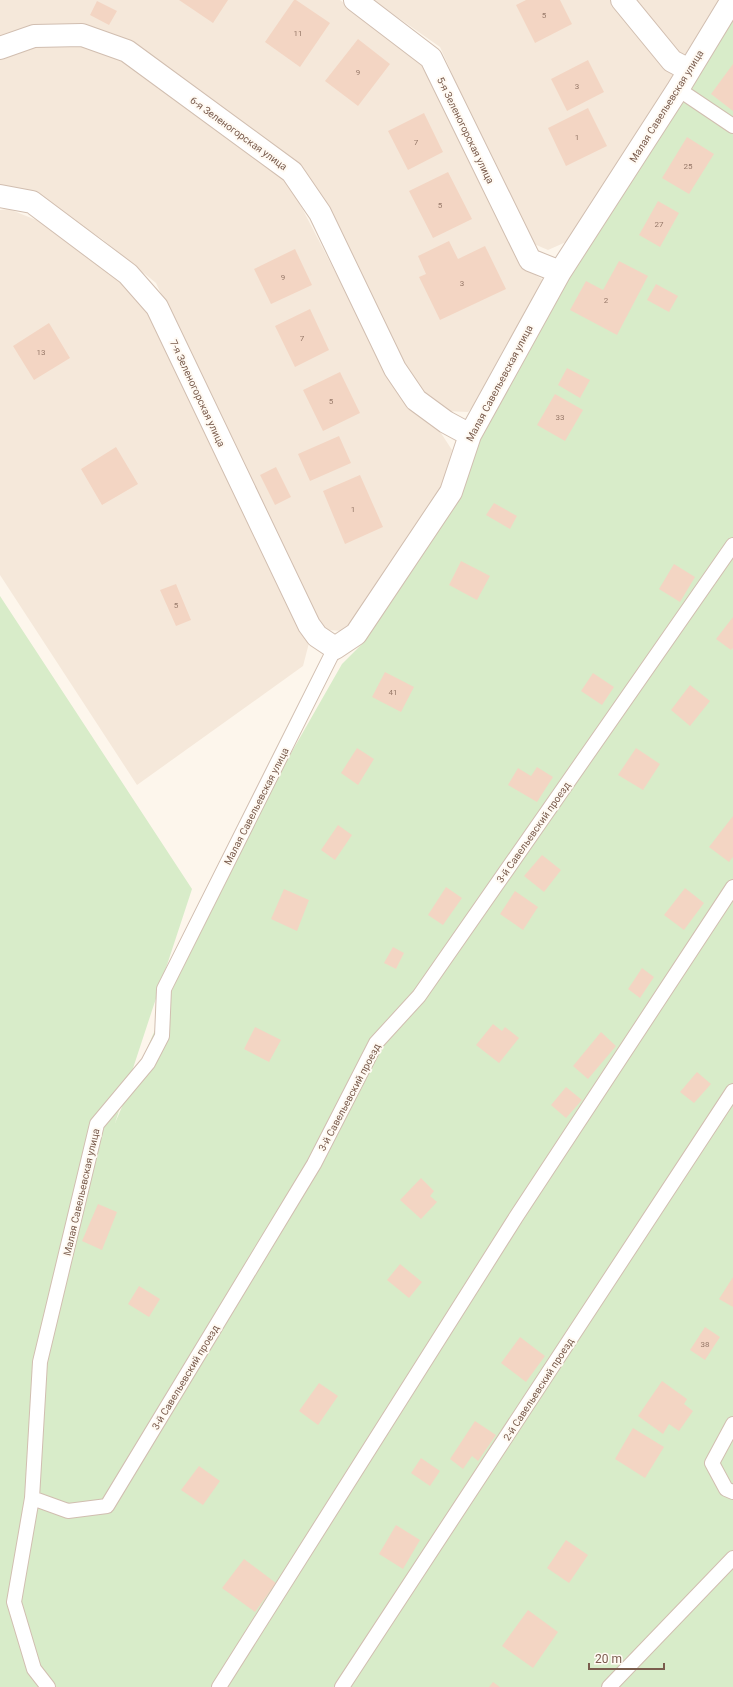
<svg xmlns="http://www.w3.org/2000/svg" width="733" height="1687" font-family="Roboto,sans-serif">
  <style>
    .residential { fill: #f5e8da }
    .green { fill: #d8ecc9 }
    .building { fill: #f3d5c3 }
    .lines { fill: none; stroke-linecap: round; stroke-linejoin: round }
    .lane-casing { stroke: #d1beb0; stroke-width: 16 }
    .street-casing { stroke: #d1beb0; stroke-width: 24 }
    .lane { stroke: #fff; stroke-width: 14 }
    .street { stroke: #fff; stroke-width: 22 }
    .labels { text-anchor: middle; stroke-width: 4; stroke-linejoin: round; paint-order: stroke }
    .number-label { font-size: 8px; fill: #987a6a }
    .street-label { font-size: 10px; fill: #7a5c4d; stroke: #fffaf3 }
  </style>
  <rect width="100%" height="100%" fill="#fdf6ec"/>
  <path class="residential" d="M 0,0 L 340,0 L 424,63 L 529,271 L 542,279 L 541,294 L 480,399 L 468,412 L 445,411 L 424,395 L 397,357 L 298,167 L 124,42 L 0,40 Z
    M 373,0 L 723,0 L 566,242 L 548,250 L 534,244 L 522,230 L 440,47 Z
    M 64,41 L 118,58 L 288,181 L 388,374 L 439,430 L 452,450 L 442,486 L 355,623 L 343,631 L 328,630 L 312,620 L 156,283 L 102,239 L 37,196 L 0,189 L 0,55 L 12,51 Z
    M 9,209 L 46,224 L 133,292 L 161,334 L 309,643 L 303,666 L 137,785 L 0,575 L 0,210 Z"/>
  <path class="green" d="M 733,18 L 733,1687 L 0,1687 L 0,596 L 192,889 L 115,1123 L 222,874 L 342,664 L 365,641 L 474,437 L 559,290 L 694,84 Z"/>
  <path class="building" d="M 179,0 L 228,0 L 213,23 Z
    M 294,0 L 296,0 L 330,23 L 300,67 L 265,42 Z
    M 526,0 L 560,0 L 572,24 L 535,43 L 516,5 Z
    M 97,1 L 117,11 L 109,25 L 90,15 Z
    M 358,39 L 390,64 L 358,106 L 325,81 Z
    M 588,60 L 604,92 L 567,111 L 551,79 Z
    M 733,64 L 733,111 L 711,94 Z
    M 588,108 L 607,146 L 566,166 L 548,128 Z
    M 424,113 L 443,152 L 408,170 L 388,131 Z
    M 687,137 L 714,154 L 689,194 L 662,178 Z
    M 448,172 L 472,219 L 433,238 L 409,191 Z
    M 658,201 L 679,213 L 660,247 L 639,235 Z
    M 449,241 L 458,259 L 485,246 L 506,289 L 440,320 L 419,277 L 426,274 L 418,256 Z
    M 295,249 L 312,285 L 271,304 L 254,269 Z
    M 619,261 L 648,276 L 617,335 L 570,310 L 586,281 L 603,290 Z
    M 656,284 L 678,296 L 669,312 L 647,300 Z
    M 310,309 L 329,350 L 295,367 L 275,326 Z
    M 49,323 L 70,358 L 34,380 L 13,346 Z
    M 567,368 L 590,380 L 580,398 L 558,385 Z
    M 340,372 L 360,413 L 323,431 L 303,390 Z
    M 555,394 L 583,410 L 565,441 L 537,425 Z
    M 339,436 L 351,463 L 310,481 L 298,454 Z
    M 116,447 L 138,484 L 102,505 L 81,469 Z
    M 276,467 L 291,497 L 275,505 L 260,475 Z
    M 360,475 L 383,527 L 345,544 L 323,491 Z
    M 494,503 L 517,516 L 510,529 L 486,515 Z
    M 461,561 L 490,576 L 477,600 L 449,585 Z
    M 674,564 L 695,577 L 680,602 L 659,589 Z
    M 176,584 L 191,620 L 176,626 L 160,590 Z
    M 733,617 L 733,648 L 731,650 L 716,639 Z
    M 385,672 L 414,687 L 401,712 L 372,697 Z
    M 593,673 L 614,687 L 602,705 L 581,691 Z
    M 690,685 L 710,701 L 690,726 L 671,710 Z
    M 357,748 L 374,759 L 358,785 L 341,773 Z
    M 636,748 L 660,764 L 643,790 L 618,775 Z
    M 537,767 L 553,777 L 537,802 L 508,785 L 518,768 L 531,776 Z
    M 733,816 L 733,857 L 729,862 L 709,847 Z
    M 338,825 L 352,835 L 335,860 L 321,850 Z
    M 542,855 L 561,870 L 544,892 L 524,876 Z
    M 446,887 L 462,898 L 443,925 L 428,915 Z
    M 685,888 L 704,903 L 684,930 L 664,915 Z
    M 284,889 L 309,900 L 297,931 L 271,919 Z
    M 515,891 L 538,907 L 523,930 L 500,914 Z
    M 393,947 L 404,953 L 396,969 L 384,963 Z
    M 642,968 L 654,977 L 640,998 L 628,989 Z
    M 493,1024 L 502,1031 L 505,1027 L 519,1038 L 499,1063 L 476,1045 Z
    M 255,1027 L 281,1040 L 269,1062 L 244,1049 Z
    M 601,1032 L 616,1046 L 588,1079 L 573,1066 Z
    M 697,1072 L 711,1084 L 694,1103 L 680,1092 Z
    M 566,1087 L 582,1100 L 566,1118 L 551,1105 Z
    M 421,1178 L 434,1191 L 430,1196 L 437,1202 L 421,1219 L 400,1200 Z
    M 98,1204 L 117,1212 L 102,1250 L 82,1241 Z
    M 400,1264 L 422,1282 L 409,1298 L 387,1280 Z
    M 733,1277 L 733,1307 L 719,1299 Z
    M 139,1286 L 160,1299 L 149,1317 L 128,1304 Z
    M 705,1327 L 720,1337 L 705,1360 L 690,1350 Z
    M 520,1337 L 545,1356 L 526,1382 L 501,1363 Z
    M 662,1381 L 687,1399 L 684,1404 L 693,1411 L 679,1431 L 669,1424 L 663,1434 L 638,1416 Z
    M 319,1383 L 338,1396 L 318,1425 L 299,1411 Z
    M 475,1421 L 496,1435 L 478,1461 L 472,1456 L 463,1469 L 450,1459 Z
    M 633,1428 L 664,1447 L 645,1478 L 615,1459 Z
    M 421,1458 L 440,1471 L 430,1486 L 411,1473 Z
    M 199,1466 L 220,1481 L 203,1505 L 181,1490 Z
    M 396,1525 L 420,1540 L 403,1569 L 379,1554 Z
    M 566,1540 L 588,1555 L 569,1583 L 547,1568 Z
    M 244,1559 L 276,1583 L 255,1612 L 222,1588 Z
    M 528,1610 L 558,1632 L 533,1668 L 502,1646 Z
    M 493,1682 L 500,1687 L 489,1687 Z"/>
  <g class="lines">
    <defs>
      <path id="lane" d="M 678,89 L 733,126
        M 733,1424 L 712,1463 L 726,1489 L 733,1492
        M 32,1498 L 68,1511 L 107,1506 L 314,1164 L 376,1043 L 419,996 L 733,545
        M 48,1687 L 34,1669 L 14,1602 L 32,1498 L 40,1362 L 97,1124 L 148,1063 L 162,1036 L 164,989 L 335,648
        M 219,1687 L 516,1217 L 733,887
        M 342,1687 L 733,1091
        M 609,1687 L 733,1558"/>
      <path id="street" d="M 355,0 L 431,58 L 530,260 L 560,272
        M 622,0 L 672,61 L 689,70
        M 0,48 L 34,36 L 82,35 L 127,51 L 292,172 L 320,213 L 395,369 L 416,400 L 446,422 L 470,435
        M 0,196 L 32,202 L 128,274 L 157,307 L 309,625 L 317,636 L 335,648 L 356,634 L 451,492 L 470,435 L 560,272 L 678,89 L 732,0"/>
    </defs>
    <use href="#lane" class="lane-casing"/>
    <use href="#street" class="street-casing"/>
    <use href="#lane" class="lane"/>
    <use href="#street" class="street"/>
  </g>
  <g class="labels">
    <g class="number-label">
      <text x="544" y="18">5</text>
      <text x="298" y="36">11</text>
      <text x="358" y="75">9</text>
      <text x="577" y="89">3</text>
      <text x="577" y="140">1</text>
      <text x="416" y="145">7</text>
      <text x="688" y="169">25</text>
      <text x="440" y="208">5</text>
      <text x="659" y="227">27</text>
      <text x="283" y="280">9</text>
      <text x="462" y="286">3</text>
      <text x="606" y="303">2</text>
      <text x="302" y="341">7</text>
      <text x="41" y="355">13</text>
      <text x="331" y="404">5</text>
      <text x="560" y="420">33</text>
      <text x="353" y="512">1</text>
      <text x="176" y="608">5</text>
      <text x="393" y="695">41</text>
      <text x="705" y="1347">38</text>
    </g>
    <g class="street-label">
      <text transform="translate(666 106) rotate(-58)" y="4">Малая Савельевская улица</text>
      <text transform="translate(466 130) rotate(64)" y="4">5-я Зеленогорская улица</text>
      <text transform="translate(239 133) rotate(36)" y="4">6-я Зеленогорская улица</text>
      <text transform="translate(499 383) rotate(-62)" y="4">Малая Савельевская улица</text>
      <text transform="translate(198 393) rotate(65)" y="4">7-я Зеленогорская улица</text>
      <text transform="translate(256 806) rotate(-63)" y="4">Малая Савельевская улица</text>
      <text transform="translate(533 832) rotate(-55)" y="4">3-й Савельевский проезд</text>
      <text transform="translate(349 1097) rotate(-62)" y="4">3-й Савельевский проезд</text>
      <text transform="translate(81 1192) rotate(-77)" y="4">Малая Савельевская улица</text>
      <text transform="translate(185 1377) rotate(-59)" y="4">3-й Савельевский проезд</text>
      <text transform="translate(538 1389) rotate(-57)" y="4">2-й Савельевский проезд</text>
    </g>
  </g>
  <path d="M589 1663v6h75v-6" fill="none" stroke="#7a5c4d" stroke-width="2"/>
  <text x="595" y="1663" font-size="12" fill="#7a5c4d" stroke="#fffaf3" stroke-width="3" paint-order="stroke">20 m</text>
</svg>
